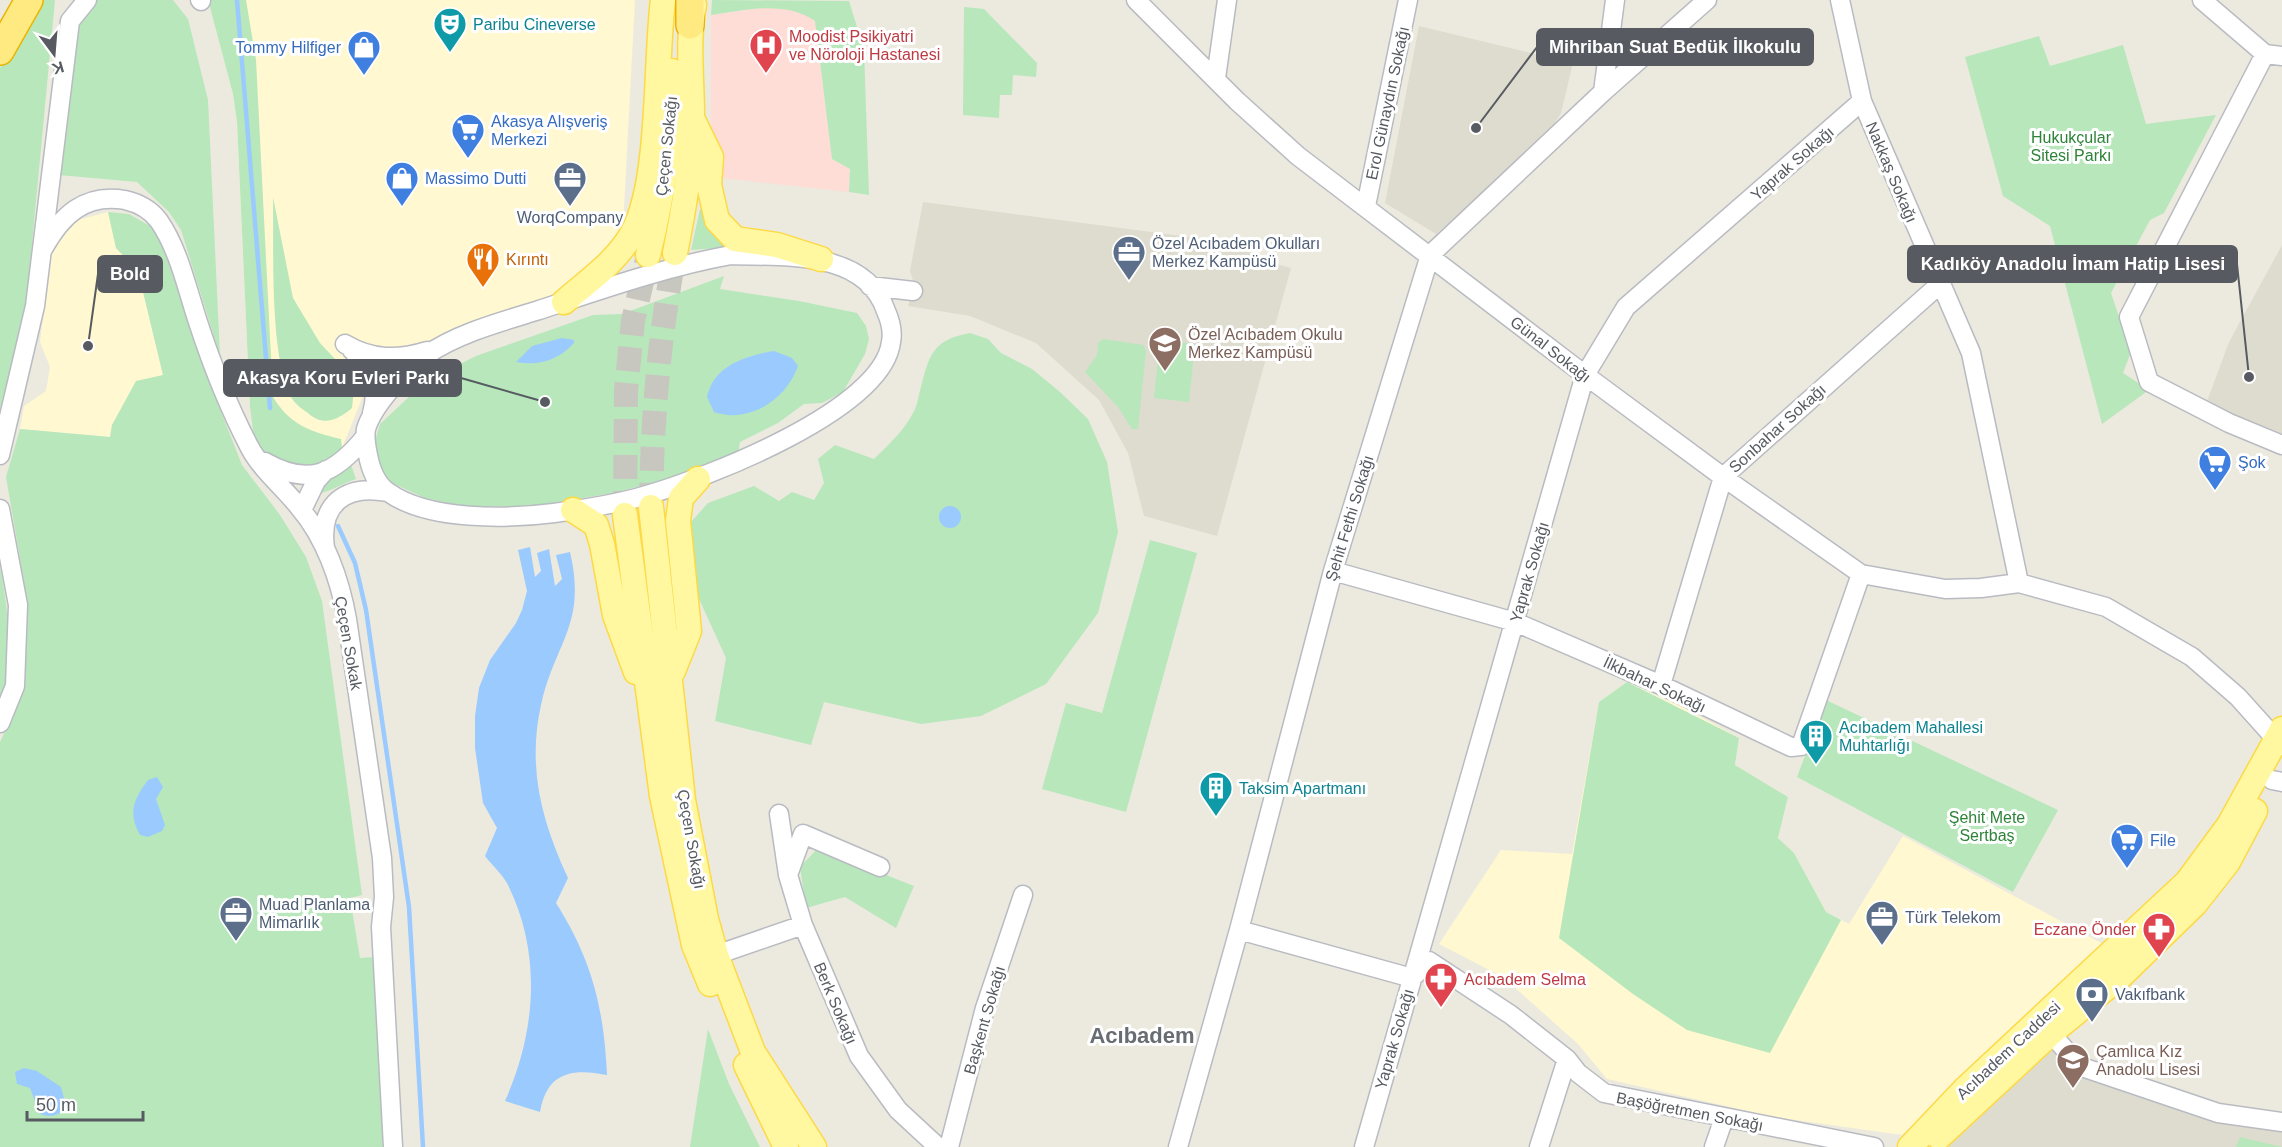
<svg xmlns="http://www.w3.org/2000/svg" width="2282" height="1147" font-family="Arial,sans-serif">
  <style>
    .commercial { fill: #fff8d0 }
    .education { fill: #dedcce }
    .medical { fill: #fdddd6 }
    .green { fill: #b7e7bb }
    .water { fill: #9bcaff }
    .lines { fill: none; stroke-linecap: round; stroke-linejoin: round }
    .stream { stroke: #9bcaff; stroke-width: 4.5 }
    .major-tunnel { stroke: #c7c6bf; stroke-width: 24; stroke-dasharray: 24 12; stroke-linecap: butt }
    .minor-casing { stroke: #b9bbc2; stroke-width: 21 }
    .major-casing { stroke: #fdd946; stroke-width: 27 }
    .highway-casing { stroke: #eab500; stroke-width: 30 }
    .minor { stroke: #fff; stroke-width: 18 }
    .major { stroke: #fff8a0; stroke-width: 24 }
    .highway { stroke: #ffea82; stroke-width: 27 }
    .labels { text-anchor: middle; stroke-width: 6; stroke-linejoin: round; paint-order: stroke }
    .culture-label { font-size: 16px; fill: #0d838f; stroke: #fff; text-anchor: start }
    .health-label { font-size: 16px; fill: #be3a42; stroke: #fff; text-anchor: start }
    .shop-label { font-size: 16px; fill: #366cbe; stroke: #fff; text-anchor: start }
    .street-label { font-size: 16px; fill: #575b61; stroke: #fff }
    .park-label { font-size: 16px; fill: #2d8338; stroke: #fff }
    .service-label { font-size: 16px; fill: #4e5e75; stroke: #fff; text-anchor: start }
    .food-label { font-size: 16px; fill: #c56008; stroke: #fff; text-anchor: start }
    .education-label { font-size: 16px; fill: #785e54; stroke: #fff; text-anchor: start }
    .district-label { font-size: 22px; font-weight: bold; fill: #686c73; stroke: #fff }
    .leader { fill: none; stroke: #575b61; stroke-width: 2 }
    .callout-dot { fill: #575b61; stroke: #fff; stroke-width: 2 }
    .callout { fill: #575b61; stroke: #575b61; stroke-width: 2 }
    .callout-label { font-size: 18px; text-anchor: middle; font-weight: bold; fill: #fff }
  </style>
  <rect width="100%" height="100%" fill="#eceade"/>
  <path class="commercial" d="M 208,0 L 635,0 L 623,226 L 619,239 L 563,294 L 426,344 L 381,390 L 363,396 L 342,448 L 330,461 L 250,407 L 237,122 L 233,94 Z
    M 108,212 L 116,248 L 138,271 L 163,375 L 112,425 L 110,437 L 20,429 L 24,406 L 46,391 L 50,367 L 40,342 L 52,246 L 74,221 Z
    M 1627,682 L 1686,709 L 1739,738 L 1735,765 L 1788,797 L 1778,838 L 1794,853 L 1826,912 L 1849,924 L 1903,836 L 2105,945 L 1902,1135 L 1774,1117 L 1607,1079 L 1578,1044 L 1503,977 L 1439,944 L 1501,850 L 1572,854 L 1599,702 Z"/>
  <path class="education" d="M 1419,26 L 1573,63 L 1561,113 L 1547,135 L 1436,234 L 1385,203 Z
    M 923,202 L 1258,246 L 1254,258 L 1291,268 L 1217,536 L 1144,516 L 1128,453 L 1099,400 L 1036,343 L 970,316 L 908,306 L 914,284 L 910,271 Z
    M 2282,245 L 2282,446 L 2203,412 L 2229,342 Z
    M 2048,1043 L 2071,1066 L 2282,1128 L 2282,1147 L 1942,1147 Z"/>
  <path class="medical" d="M 773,6 L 803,11 L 815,21 L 832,159 L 850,169 L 849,192 L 721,178 L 722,155 L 711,127 L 711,15 Z"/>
  <path class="green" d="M 40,0 L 55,0 L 26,307 L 0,409 L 0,68 Z
    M 97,0 L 173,0 L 188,19 L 208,100 L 220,356 L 181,230 L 169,212 L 137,182 L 59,175 L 72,27 Z
    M 208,0 L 246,0 L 256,60 L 273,397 C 290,425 311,432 341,439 L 342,448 C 338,452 334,459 329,461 C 305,474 273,467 258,444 C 252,434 252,418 250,407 L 237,122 L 233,94 Z
    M 712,0 L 849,1 L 864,50 L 869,195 L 849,192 L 850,169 L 832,159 L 815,21 C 786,0 745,10 711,15 Z
    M 964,7 L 984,9 L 1037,63 L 1036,77 L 1013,75 L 1012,95 L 1000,95 L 999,118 L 963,115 Z
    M 2039,36 L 2050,66 L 2123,45 L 2146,124 L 2216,115 L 2164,213 L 2150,220 L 2111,293 L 2131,352 L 2123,373 L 2149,390 L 2102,424 L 2050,226 L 2003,196 L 1965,57 Z
    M 273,197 L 293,298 L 320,343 L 336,360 L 349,367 L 355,378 L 352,408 C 338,420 323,427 308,413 C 302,409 295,404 291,397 C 269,356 274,247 273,197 Z
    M 700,209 L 704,209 L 733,247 L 691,250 Z
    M 108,212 L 129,214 L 150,226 L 162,244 L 203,366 L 242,465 L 280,515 L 306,557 L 322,601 L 362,895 L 350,898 L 360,958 L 374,957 L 383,1147 L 0,1147 L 0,742 L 25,688 L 28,605 L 6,477 L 20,429 L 110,437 L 112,425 L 136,381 L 163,375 L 138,271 L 116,248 Z
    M 724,276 L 720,289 L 799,301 L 857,313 L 866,326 L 869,339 L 865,354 L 843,392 L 822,403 L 804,404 L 778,423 L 740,442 L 738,454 L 675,477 L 613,493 L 535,506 L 462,506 L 425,498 L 390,482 L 379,467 L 374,444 L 380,424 L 426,381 L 476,356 L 593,315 L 622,314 Z
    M 970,333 L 988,339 L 1001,353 L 1032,369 L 1060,392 L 1088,419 L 1107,462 L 1118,532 L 1098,613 L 1046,684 L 981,716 L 921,724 L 824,702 L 811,745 L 715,721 L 726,658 L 695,590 L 691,522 L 708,503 L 754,486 L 779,501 L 792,492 L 814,500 L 824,483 L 818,459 L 835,445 L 874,459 C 888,445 904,431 913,413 C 917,407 918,398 920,391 C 929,355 932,340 970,333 Z
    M 1103,339 L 1143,345 L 1146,351 L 1138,429 L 1132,429 L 1118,407 L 1085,372 L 1097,355 L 1098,343 Z
    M 1160,340 L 1195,344 L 1189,402 L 1154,398 Z
    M 350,462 L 356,479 C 341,484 328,493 313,495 L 315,489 Z
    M 1150,540 L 1197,553 L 1126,812 L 1042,789 L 1066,703 L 1102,713 Z
    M 0,567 C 7,602 16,668 0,700 Z
    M 1627,682 L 1739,738 L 1735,765 L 1788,797 L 1778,838 L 1794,853 L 1826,912 L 1841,920 L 1770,1053 L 1687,1030 L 1633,994 L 1559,938 L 1599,702 Z
    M 1826,700 L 2058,810 L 2013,892 L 1797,777 Z
    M 818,848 L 914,886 L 896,928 L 845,897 L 806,908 L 800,867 Z
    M 708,1029 L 729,1084 L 760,1147 L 690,1147 Z
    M 2240,1137 L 2282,1147 L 2236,1147 Z"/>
  <path class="water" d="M 562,338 L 574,340 L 574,343 C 558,360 540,366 516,362 L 532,346 Z
    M 774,351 L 792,358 L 798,366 C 786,400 749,424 714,412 L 707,397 C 714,365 745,356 774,351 Z
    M939 517a11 11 0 1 1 22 0a11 11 0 1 1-22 0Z
    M 530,547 L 535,577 L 541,571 L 537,553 L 549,549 L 555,586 L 562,579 L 556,555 L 570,552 C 587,625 555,642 541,705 C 527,768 542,822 568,878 L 556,903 C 592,960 604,1008 607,1075 C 572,1068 547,1072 540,1112 L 505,1101 C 536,1032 542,954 508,885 C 503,875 492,865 485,856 L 497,828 L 483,803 L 475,748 L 475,716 L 479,688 L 490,660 L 516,623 L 522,610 L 527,591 L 518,550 Z
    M 157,777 L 163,787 L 156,799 L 165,825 L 162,831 L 148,837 L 140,835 C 128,813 133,800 148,780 Z
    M 24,1068 L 37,1071 L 61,1087 L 66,1106 C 60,1116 51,1118 40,1114 L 30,1088 L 17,1084 L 15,1072 Z"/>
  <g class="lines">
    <path class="stream" d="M 237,0 L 270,408
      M 338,526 L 355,563 L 366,610 L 409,907 L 423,1147"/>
    <path class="major-tunnel" d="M 651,507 C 652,420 659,337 675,253
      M 625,515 L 626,390 L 633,321 L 648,255"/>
    <defs>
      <path id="minor" d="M 200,0 L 201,1
        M 1136,0 L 1237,101 L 1298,156 L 1585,375 L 1723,477 L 1861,574 L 1945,589 L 1981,588 L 2019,583 L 2106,607 L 2192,657 L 2238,697 L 2282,746
        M 1840,0 L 1862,101 L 1971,353 L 2019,583
        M 2202,0 L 2265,54 L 2282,56
        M 2265,54 L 2129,317 L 2149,382 L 2229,423 L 2282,445
        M 1216,78 L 1227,0
        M 1603,92 L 1615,0
        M 1366,206 L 1408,0
        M 43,249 C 61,216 84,193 125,200 C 138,203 151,210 159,221 C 179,250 187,289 198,322 C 212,365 229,408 250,448 C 261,469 284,488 299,507 C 325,537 340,580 347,619 L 382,858 L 384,897 L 381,927 L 393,1147
        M 731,255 C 782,257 865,249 886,311 C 890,320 893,332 891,342 C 883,410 706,478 647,495 C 617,504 585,509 554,513 C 508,519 428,521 388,492 C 377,485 372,472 369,460 C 367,450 364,439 366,429 C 373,405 406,370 425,356 C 456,334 500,322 536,311 C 600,290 665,267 731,255 Z
        M 870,286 L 913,291
        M 345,344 C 372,360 398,360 427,351
        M 351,349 C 369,367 380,387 372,413
        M 0,455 L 35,306 L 70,21 L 87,0
        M 265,462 C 309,487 335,474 365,437
        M 0,509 L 18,605 L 15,686 L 0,723
        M 302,510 L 316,481 L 326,470
        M 325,548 C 319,504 345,484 387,492
        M 1333,571 L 1515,622 L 1661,685 L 1791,747 L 1801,746 L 1861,574
        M 1661,685 L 1723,477 L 1940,284
        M 2272,780 L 2282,782
        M 779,814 L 788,875 L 803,925
        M 788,875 L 803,834 L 880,867
        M 1239,930 L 1412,978 L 1429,961 L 1511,1015 L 1567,1059 L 1578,1073 L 1604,1093 L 1874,1147
        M 716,955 L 803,925 L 859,1056 L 898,1110 L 938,1147
        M 2051,1033 L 2079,1066 L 2218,1113 L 2282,1122
        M 949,1147 L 985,1008 L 1023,895
        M 1178,1147 L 1239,930 L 1333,571 L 1430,255 L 1603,92 L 1707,0
        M 1364,1147 L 1585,375 L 1626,307 L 1862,101
        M 1539,1147 L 1567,1059
        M 1714,1147 L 1724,1118"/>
      <path id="major" d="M 692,118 L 711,157 L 709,185 L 717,220 L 735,239 L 777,245 L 821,259
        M 675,253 C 684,208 692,162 692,116 C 692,79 687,41 694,5
        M 648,255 C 663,194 672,134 672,71
        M 564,302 C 588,281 616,262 632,234 C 661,184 655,62 663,0
        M 651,507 L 683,800 L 706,919 L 716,955 L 753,1052 L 814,1147
        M 573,510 L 596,525 L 602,544 L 615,615 L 636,672
        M 625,515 L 662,796 L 694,945 L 710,984
        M 673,671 L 689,631 L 678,521 L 681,498 L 698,479
        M 746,1065 L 786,1147
        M 1939,1137 L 2051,1033 L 2121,976 L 2195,904 L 2228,862 L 2255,811
        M 1910,1147 L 1965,1089 L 2187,882 L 2229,825 L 2282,729"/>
      <path id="highway" d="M 690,0 L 690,25
        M 0,51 L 29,0"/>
    </defs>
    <use href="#minor" class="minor-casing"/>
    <use href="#major" class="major-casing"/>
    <use href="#highway" class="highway-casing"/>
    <use href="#minor" class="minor"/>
    <use href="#major" class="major"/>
    <use href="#highway" class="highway"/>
  </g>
  <defs>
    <symbol id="theatre-pin" viewBox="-11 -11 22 30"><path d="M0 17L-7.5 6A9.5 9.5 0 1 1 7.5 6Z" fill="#0f9aa8" stroke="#fff"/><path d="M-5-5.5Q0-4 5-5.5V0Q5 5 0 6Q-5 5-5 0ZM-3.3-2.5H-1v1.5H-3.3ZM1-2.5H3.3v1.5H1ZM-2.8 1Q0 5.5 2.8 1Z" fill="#fff"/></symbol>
    <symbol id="hospital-pin" viewBox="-11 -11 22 30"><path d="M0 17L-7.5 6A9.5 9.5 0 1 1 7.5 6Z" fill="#e0444e" stroke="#fff"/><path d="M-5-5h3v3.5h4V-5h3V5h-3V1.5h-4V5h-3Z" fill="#fff"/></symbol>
    <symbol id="shop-pin" viewBox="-11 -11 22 30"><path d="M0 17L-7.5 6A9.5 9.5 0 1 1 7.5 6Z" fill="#3f7fe0" stroke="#fff"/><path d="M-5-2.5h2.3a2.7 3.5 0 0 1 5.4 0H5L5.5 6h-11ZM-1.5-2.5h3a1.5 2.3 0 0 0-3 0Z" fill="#fff"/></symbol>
    <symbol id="supermarket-pin" viewBox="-11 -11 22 30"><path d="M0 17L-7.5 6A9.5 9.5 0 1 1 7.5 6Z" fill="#3f7fe0" stroke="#fff"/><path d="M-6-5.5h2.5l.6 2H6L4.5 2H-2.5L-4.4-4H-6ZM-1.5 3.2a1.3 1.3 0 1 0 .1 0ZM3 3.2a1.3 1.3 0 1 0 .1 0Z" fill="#fff"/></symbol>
    <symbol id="office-pin" viewBox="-11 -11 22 30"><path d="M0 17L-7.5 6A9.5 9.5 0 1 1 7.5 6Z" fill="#5c6f8a" stroke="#fff"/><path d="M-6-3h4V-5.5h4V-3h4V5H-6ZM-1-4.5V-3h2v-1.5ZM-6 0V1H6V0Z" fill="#fff"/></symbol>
    <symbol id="restaurant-pin" viewBox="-11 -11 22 30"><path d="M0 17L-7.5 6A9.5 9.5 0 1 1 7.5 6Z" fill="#e8710a" stroke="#fff"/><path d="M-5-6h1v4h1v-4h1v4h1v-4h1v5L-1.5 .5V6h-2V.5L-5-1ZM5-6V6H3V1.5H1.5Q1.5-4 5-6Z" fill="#fff"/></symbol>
    <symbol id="school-pin" viewBox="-11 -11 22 30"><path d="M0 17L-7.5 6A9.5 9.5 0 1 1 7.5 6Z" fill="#8d6e63" stroke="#fff"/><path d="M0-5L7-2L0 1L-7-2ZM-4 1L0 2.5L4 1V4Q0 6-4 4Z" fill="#fff"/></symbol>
    <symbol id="building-pin" viewBox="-11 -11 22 30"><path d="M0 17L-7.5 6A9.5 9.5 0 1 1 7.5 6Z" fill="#0f9aa8" stroke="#fff"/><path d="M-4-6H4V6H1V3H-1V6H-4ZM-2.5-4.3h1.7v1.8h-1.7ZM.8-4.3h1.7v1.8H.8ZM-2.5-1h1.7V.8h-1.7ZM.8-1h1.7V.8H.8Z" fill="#fff"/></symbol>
    <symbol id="pharmacy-pin" viewBox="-11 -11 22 30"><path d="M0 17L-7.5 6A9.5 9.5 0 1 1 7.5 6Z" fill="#e0444e" stroke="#fff"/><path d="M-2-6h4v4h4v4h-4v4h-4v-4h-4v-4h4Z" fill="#fff"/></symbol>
    <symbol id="bank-pin" viewBox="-11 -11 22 30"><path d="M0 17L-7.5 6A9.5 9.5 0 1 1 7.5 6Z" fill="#5c6f8a" stroke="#fff"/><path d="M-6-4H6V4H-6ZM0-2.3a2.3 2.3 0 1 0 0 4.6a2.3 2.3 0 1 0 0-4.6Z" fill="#fff"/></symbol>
  </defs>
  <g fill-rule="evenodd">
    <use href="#theatre-pin" x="431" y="5" width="38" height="52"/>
    <use href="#hospital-pin" x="747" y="26" width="38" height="52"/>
    <use href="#shop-pin" x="345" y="28" width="38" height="52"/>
    <use href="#supermarket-pin" x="449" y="111" width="38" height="52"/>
    <use href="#shop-pin" x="383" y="159" width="38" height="52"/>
    <use href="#office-pin" x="551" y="159" width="38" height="52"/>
    <use href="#office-pin" x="1110" y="233" width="38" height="52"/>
    <use href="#restaurant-pin" x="464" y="240" width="38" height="52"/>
    <use href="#school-pin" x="1146" y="324" width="38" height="52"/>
    <use href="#supermarket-pin" x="2196" y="443" width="38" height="52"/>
    <use href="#building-pin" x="1797" y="717" width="38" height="52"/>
    <use href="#building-pin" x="1197" y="769" width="38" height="52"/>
    <use href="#supermarket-pin" x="2108" y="821" width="38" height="52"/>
    <use href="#office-pin" x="217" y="894" width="38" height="52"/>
    <use href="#office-pin" x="1863" y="898" width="38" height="52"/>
    <use href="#pharmacy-pin" x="2140" y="910" width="38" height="52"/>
    <use href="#pharmacy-pin" x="1422" y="960" width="38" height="52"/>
    <use href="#bank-pin" x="2073" y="975" width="38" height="52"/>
    <use href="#school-pin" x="2054" y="1041" width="38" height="52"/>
  </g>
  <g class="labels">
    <g class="culture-label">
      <text x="473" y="30">Paribu Cineverse</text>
      <text x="1839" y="733">Acıbadem Mahallesi<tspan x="1839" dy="18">Muhtarlığı</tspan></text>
      <text x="1239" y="794">Taksim Apartmanı</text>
    </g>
    <g class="health-label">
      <text x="789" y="42">Moodist Psikiyatri<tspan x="789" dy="18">ve Nöroloji Hastanesi</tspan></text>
      <text x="2136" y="935" text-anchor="end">Eczane Önder</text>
      <text x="1464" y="985">Acıbadem Selma</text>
    </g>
    <g class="shop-label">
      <text x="341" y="53" text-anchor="end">Tommy Hilfiger</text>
      <text x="491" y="127">Akasya Alışveriş<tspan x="491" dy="18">Merkezi</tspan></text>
      <text x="425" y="184">Massimo Dutti</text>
      <text x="2238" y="468">Şok</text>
      <text x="2150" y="846">File</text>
    </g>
    <g class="street-label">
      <text transform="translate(1387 103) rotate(-78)" y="6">Erol Günaydın Sokağı</text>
      <text transform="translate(666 146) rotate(-84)" y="6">Çeçen Sokağı</text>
      <text transform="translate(1792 163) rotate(-41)" y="6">Yaprak Sokağı</text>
      <text transform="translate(1892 172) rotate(67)" y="6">Nakkaş Sokağı</text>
      <text transform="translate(1551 349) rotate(38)" y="6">Günal Sokağı</text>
      <text transform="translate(1777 428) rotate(-42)" y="6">Sonbahar Sokağı</text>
      <text transform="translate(1349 518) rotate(-73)" y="6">Şehit Fethi Sokağı</text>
      <text transform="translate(1529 572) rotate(-74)" y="6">Yaprak Sokağı</text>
      <text transform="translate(349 643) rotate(80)" y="6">Çeçen Sokak</text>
      <text transform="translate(1655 684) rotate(25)" y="6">İlkbahar Sokağı</text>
      <text transform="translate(692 839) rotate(80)" y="6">Çeçen Sokağı</text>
      <text transform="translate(836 1003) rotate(67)" y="6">Berk Sokağı</text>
      <text transform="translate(984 1020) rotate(-74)" y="6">Başkent Sokağı</text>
      <text transform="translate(1394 1039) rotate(-74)" y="6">Yaprak Sokağı</text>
      <text transform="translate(2008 1050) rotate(-43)" y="6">Acıbadem Caddesi</text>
      <text transform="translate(1690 1111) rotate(11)" y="6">Başöğretmen Sokağı</text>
    </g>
    <g class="park-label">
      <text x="2071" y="143">Hukukçular<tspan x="2071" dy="18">Sitesi Parkı</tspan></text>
      <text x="1987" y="823">Şehit Mete<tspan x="1987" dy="18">Sertbaş</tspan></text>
    </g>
    <g class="service-label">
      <text x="570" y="223" text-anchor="middle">WorqCompany</text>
      <text x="1152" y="249">Özel Acıbadem Okulları<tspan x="1152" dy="18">Merkez Kampüsü</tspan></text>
      <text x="259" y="910">Muad Planlama<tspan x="259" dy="18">Mimarlık</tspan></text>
      <text x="1905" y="923">Türk Telekom</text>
      <text x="2115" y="1000">Vakıfbank</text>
    </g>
    <g class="food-label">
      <text x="506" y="265">Kırıntı</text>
    </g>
    <g class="education-label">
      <text x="1188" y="340">Özel Acıbadem Okulu<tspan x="1188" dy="18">Merkez Kampüsü</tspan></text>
      <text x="2096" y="1057">Çamlıca Kız<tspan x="2096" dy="18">Anadolu Lisesi</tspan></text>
    </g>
    <g class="district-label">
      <text x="1142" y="1043">Acıbadem</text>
    </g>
  </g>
  <path class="leader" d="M1476 128L1537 47M2249 377L2237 264M88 346L98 274M545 402L461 378"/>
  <g class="callout-dot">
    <circle cx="1476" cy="128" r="6"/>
    <circle cx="2249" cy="377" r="6"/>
    <circle cx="88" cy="346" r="6"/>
    <circle cx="545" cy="402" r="6"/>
  </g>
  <g class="callout">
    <rect x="1537" y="29" width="276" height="36" rx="6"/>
    <rect x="1908" y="246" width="329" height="36" rx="6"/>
    <rect x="98" y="256" width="64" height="36" rx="6"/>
    <rect x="224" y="360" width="237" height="36" rx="6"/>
  </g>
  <g class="callout-label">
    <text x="1675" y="53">Mihriban Suat Bedük İlkokulu</text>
    <text x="2073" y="270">Kadıköy Anadolu İmam Hatip Lisesi</text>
    <text x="130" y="280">Bold</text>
    <text x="343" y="384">Akasya Koru Evleri Parkı</text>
  </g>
  <g transform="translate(54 54) rotate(164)" stroke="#ffffff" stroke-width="4.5" paint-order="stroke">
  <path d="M0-4.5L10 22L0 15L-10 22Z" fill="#575b61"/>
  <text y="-9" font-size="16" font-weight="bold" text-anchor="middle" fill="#575b61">K</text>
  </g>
  <path d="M27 1111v9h116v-9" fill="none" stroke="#575b61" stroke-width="3"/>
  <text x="36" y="1111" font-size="18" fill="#575b61" stroke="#ffffff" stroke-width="4.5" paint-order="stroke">50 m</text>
</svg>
